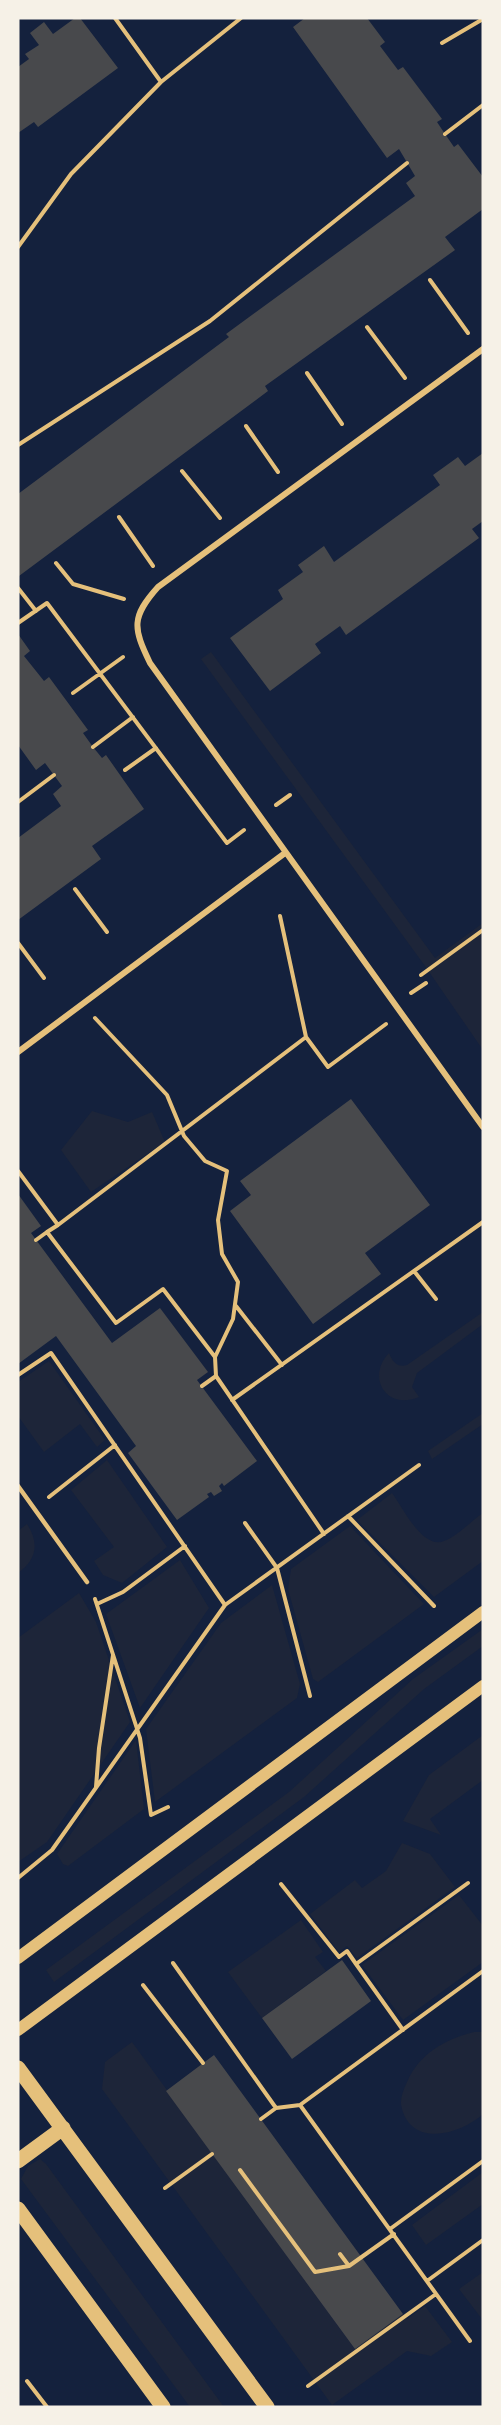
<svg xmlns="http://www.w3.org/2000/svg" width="501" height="2425" font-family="Commissioner,sans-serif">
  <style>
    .green { fill: #1d2539 }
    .building { fill: #48494c }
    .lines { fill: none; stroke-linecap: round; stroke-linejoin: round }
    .path { stroke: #e5c07b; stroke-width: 4 }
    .service { stroke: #e5c07b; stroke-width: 4.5 }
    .minor { stroke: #e5c07b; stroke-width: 6 }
    .secondary { stroke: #e5c07b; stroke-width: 12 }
    .primary { stroke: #e5c07b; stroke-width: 15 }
  </style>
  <rect width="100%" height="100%" fill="#14213d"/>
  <path class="green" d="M 211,652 L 435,958 L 483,923 L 483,1050 L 425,966 L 201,659 Z
    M 92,1111 L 128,1122 L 152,1112 L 165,1142 L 91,1192 L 61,1150 Z
    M 483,1312 L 483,1324 L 417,1373 L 412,1387 L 419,1397 C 386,1411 366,1377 389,1353 C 392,1361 397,1368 407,1365 Z
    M 49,1361 L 105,1440 L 97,1447 L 80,1424 L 44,1452 L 18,1416 L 18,1382 Z
    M 483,1413 L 483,1424 L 432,1459 L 428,1451 Z
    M 107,1460 L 167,1547 L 122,1583 L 103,1575 L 94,1561 L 114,1547 L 71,1490 Z
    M 392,1493 C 403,1508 423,1550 444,1541 C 458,1536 471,1521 483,1513 L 483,1561 L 434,1597 L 357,1520 Z
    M 27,1524 C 40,1544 36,1560 18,1573 L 18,1531 Z
    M 350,1526 L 424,1604 L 318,1682 L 313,1679 L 288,1589 L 291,1569 Z
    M 180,1560 L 209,1608 L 140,1708 L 106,1614 Z
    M 272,1585 L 300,1684 L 297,1698 L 155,1802 L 146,1729 L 221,1623 Z
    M 79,1593 L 96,1622 L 130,1722 L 47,1842 L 18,1862 L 18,1638 Z
    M 483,1629 L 483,1646 L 424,1689 L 304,1797 L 54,1982 L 46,1970 L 289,1792 L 413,1679 Z
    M 483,1735 L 483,1780 L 430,1819 L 441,1835 L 403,1821 L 429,1775 Z
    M 136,1740 L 144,1809 L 68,1866 L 63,1864 L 57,1854 Z
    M 402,1843 L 430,1854 L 455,1887 L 357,1958 L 347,1946 L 339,1952 L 310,1914 L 355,1880 L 362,1888 L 386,1871 Z
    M 459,1895 L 483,1926 L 483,1962 L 403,2020 L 362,1965 Z
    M 301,1920 L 323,1952 L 315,1957 L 326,1971 L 262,2018 L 228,1972 Z
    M 474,2032 L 483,2032 L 483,2114 C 461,2134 413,2148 402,2109 C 399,2100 403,2091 407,2082 C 420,2053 444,2040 474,2032 Z
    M 132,2042 L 355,2349 L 403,2314 L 407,2319 L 425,2306 L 452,2342 L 431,2356 L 407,2351 L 332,2405 L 102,2089 L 105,2062 Z
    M 40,2159 L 46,2164 L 224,2407 L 190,2407 L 21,2179 L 28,2166 Z
    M 483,2172 L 483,2204 L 426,2245 L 412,2225 Z
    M 483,2272 L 483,2318 L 482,2319 L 459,2289 Z"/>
  <path class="building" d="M 75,18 L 80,18 L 118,68 L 38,127 L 34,122 L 18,133 L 18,67 L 29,59 L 25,54 L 39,45 L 30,33 L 44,22 L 53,34 Z
    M 305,18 L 367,18 L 385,42 L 380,46 L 398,70 L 403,67 L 442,119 L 437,122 L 445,134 L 454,147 L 458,144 L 483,177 L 483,209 L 445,237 L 455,250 L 265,386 L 268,391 L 19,576 L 18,494 L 229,337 L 226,334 L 415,196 L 406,183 L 415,176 L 399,149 L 387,158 L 293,27 Z
    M 483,453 L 483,521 L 472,529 L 479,538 L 346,635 L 340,626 L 315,644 L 321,653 L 270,691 L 230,638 L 283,599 L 278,590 L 303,572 L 298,565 L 324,546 L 334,562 L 440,485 L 433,475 L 458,457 L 465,466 Z
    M 18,634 L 30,651 L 24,656 L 44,681 L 49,677 L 88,730 L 83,733 L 93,747 L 102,758 L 106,755 L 144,809 L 92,846 L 101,859 L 18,920 L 18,838 L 61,806 L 53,794 L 62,786 L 45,763 L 36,770 L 18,745 Z
    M 351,1099 L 430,1205 L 365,1253 L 381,1274 L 313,1324 L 230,1211 L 251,1195 L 240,1181 Z
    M 18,1194 L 41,1226 L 31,1233 L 112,1343 L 160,1308 L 208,1372 L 197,1380 L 257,1461 L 224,1486 L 222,1483 L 219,1486 L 222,1491 L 214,1496 L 211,1492 L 207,1494 L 209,1497 L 177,1520 L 128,1453 L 136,1446 L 56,1336 L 18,1364 Z
    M 342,1960 L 371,2001 L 292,2059 L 262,2018 Z
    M 214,2055 L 403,2314 L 355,2349 L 166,2091 Z"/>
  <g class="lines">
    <path class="path" d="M 115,18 L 161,82
      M 442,43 L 483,19
      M 445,134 L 483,105
      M 18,247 L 71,174 L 161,82 L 241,18
      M 430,280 L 468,333
      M 367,327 L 405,378
      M 307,373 L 342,424
      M 246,426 L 278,472
      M 18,445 L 210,321 L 407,163
      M 182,471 L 220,518
      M 119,517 L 153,566
      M 56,563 L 73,584 L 124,599
      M 18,588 L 36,611
      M 18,623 L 47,603 L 227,843 L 244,830
      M 73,693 L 123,657
      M 93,747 L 133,717
      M 125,770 L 156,748
      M 18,802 L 54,775
      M 276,805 L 290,795
      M 75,889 L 107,932
      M 280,916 L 306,1037 L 328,1067 L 386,1024
      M 18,943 L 44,978
      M 421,975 L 483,930
      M 411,993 L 426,983
      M 95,1018 L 167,1095 L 184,1136 L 205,1161 L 227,1171 L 218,1220 L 222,1254 L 238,1282 L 233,1319 L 215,1357
      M 18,1171 L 58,1225 L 47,1232 L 116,1323 L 163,1289 L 215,1357 L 216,1376 L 324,1534
      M 58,1225 L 306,1037
      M 36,1240 L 47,1232
      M 414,1271 L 436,1299
      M 236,1306 L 282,1365
      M 18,1375 L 51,1353 L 225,1605
      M 202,1386 L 216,1376
      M 232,1400 L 483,1222
      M 49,1497 L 115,1445
      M 348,1516 L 434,1606
      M 245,1523 L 277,1568 L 310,1696
      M 95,1599 L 140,1738 L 151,1815 L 168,1807
      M 97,1604 L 123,1592 L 185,1546
      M 96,1787 L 99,1748 L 113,1655
      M 18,1878 L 52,1850 L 225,1605 L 419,1465
      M 281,1884 L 339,1957 L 347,1951 L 356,1964
      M 173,1963 L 276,2108 L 300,2105 L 483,1971
      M 143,1985 L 203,2063
      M 403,2030 L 356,1964 L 468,1883
      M 300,2105 L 470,2341
      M 261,2119 L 276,2108
      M 240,2170 L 315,2272 L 349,2266
      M 165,2188 L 212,2154
      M 390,2229 L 483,2161
      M 340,2254 L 349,2266 L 394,2234
      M 427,2281 L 483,2240
      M 27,2381 L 47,2407
      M 308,2386 L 436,2294"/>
    <path class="service" d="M 18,1486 L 87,1582"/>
    <path class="minor" d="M 483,349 L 158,587 C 131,617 133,628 150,663 L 483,1127
      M 18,1052 L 285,853"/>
    <path class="secondary" d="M 18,1958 L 483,1612
      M 18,2030 L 483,1686"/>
    <path class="primary" d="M 18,2068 L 267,2407
      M 18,2161 L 63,2128
      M 18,2209 L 163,2407"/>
  </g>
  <rect width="501" height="2425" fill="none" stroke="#f6f1e7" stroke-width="39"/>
</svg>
